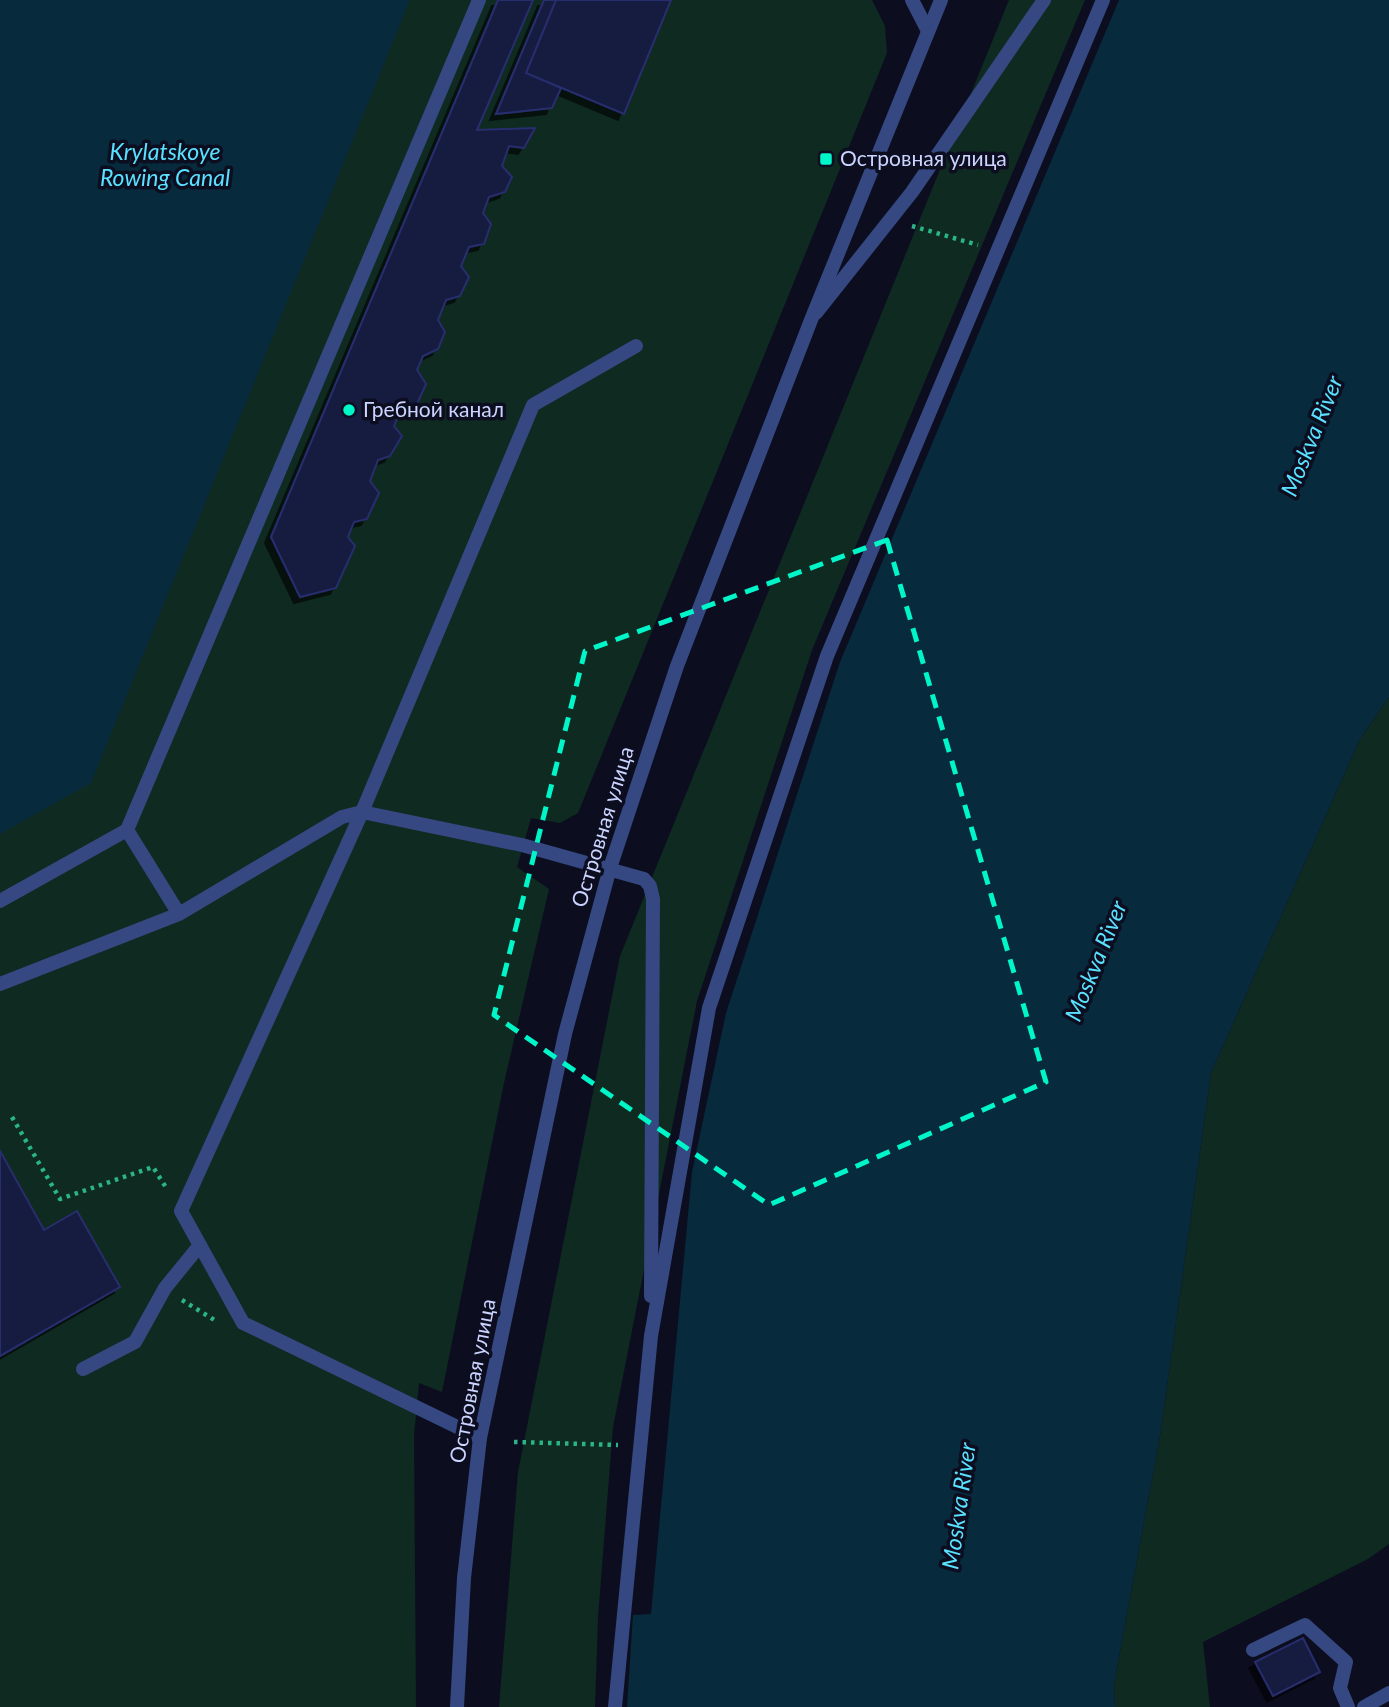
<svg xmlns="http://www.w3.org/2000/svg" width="1389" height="1707" font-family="Lato,sans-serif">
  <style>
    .green { fill: #0f2a21 }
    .water { fill: #072a3d }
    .building { fill: #171b41; stroke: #282e6e; stroke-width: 2; filter: url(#shadow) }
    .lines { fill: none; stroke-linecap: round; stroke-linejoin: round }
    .path { stroke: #29b585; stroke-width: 4.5; stroke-dasharray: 3.5 5; stroke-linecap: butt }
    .service { stroke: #354881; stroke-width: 14 }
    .tertiary { stroke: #354881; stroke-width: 14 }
    .marked { fill: none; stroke: #00f6c9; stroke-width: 5; stroke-dasharray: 14 9; stroke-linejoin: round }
    .poi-dot { fill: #00f6c9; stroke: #0c0e20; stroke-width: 2.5 }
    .labels { text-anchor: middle; stroke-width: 7; stroke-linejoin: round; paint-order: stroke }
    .poi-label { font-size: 21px; fill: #cbd4ff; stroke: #0c0e20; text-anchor: start }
    .street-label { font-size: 21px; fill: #cbd4ff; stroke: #0c0e20 }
    .water-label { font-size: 23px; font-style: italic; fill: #59e1ff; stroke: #0c0e20 }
  </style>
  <defs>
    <filter id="shadow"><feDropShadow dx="-6" dy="6" stdDeviation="0" flood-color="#0009"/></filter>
  </defs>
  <rect width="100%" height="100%" fill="#0c0e20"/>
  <path class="green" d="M 0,0 L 872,0 L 885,26 L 887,53 L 578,813 L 560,823 L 531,818 L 517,867 L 549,889 L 504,1083 L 442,1392 L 419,1383 L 414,1436 L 416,1707 L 0,1707 Z
    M 1009,0 L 1085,0 L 812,650 L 697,1001 L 613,1427 L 598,1617 L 595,1707 L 499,1707 L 518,1472 L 620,956 Z
    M 1389,697 L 1389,1544 L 1368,1559 L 1203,1642 L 1210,1707 L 1115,1707 L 1114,1684 L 1160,1436 L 1211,1073 L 1360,739 Z"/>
  <path class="water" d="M 0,0 L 410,0 L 91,783 L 0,834 Z
    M 1119,0 L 1389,0 L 1389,697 L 1360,739 L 1211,1073 L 1160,1436 L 1114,1684 L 1115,1707 L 627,1707 L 633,1615 L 651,1614 L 692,1172 L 726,1013 L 840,662 Z"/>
  <path class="building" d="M 498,0 L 533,0 L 477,130 L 535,128 L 524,148 L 509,146 L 502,166 L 512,177 L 505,192 L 489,197 L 483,213 L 491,224 L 484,244 L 469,247 L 461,266 L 469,277 L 460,296 L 446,300 L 438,320 L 445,332 L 438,349 L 423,356 L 417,370 L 426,384 L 417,404 L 401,409 L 394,426 L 402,436 L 390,456 L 378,460 L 370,481 L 379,493 L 367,519 L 354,522 L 348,537 L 355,546 L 336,588 L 300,597 L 271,537 Z
    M 544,0 L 556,0 L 526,73 L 561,88 L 552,108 L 496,114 Z
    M 556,0 L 671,0 L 624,114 L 526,73 Z
    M 0,1151 L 44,1230 L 77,1211 L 120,1287 L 0,1356 Z
    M 1303,1638 L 1320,1672 L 1273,1696 L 1255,1662 Z"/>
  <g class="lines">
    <path class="path" d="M 912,226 L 978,245
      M 12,1117 L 60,1199 L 153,1167 L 167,1189
      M 182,1300 L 216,1321
      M 514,1442 L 618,1445"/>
    <path class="service" d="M 912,0 L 928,31
      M 816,313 L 912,192 L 1044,0
      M 127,830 L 479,0
      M 0,901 L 127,830 L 179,914
      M 0,984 L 179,914 L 342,817 L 362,812 L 522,845 L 644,879 L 650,886 L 653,899 L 651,1296
      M 83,1369 L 135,1342 L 165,1288 L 200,1245
      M 480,1438 L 243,1323 L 181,1211 L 362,812 L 533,405 L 636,346
      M 1253,1650 L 1305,1625 L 1346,1662 L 1340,1688 L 1348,1707
      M 615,1707 L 651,1336 L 709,1008 L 827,656 L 1103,0"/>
    <path class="tertiary" d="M 457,1707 L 464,1578 L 480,1438 L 565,1034 L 610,868 L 677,666 L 811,320 L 941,0
      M 1364,1707 L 1389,1693"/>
  </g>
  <path class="marked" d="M 887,540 L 1046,1082 L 769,1205 L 494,1015 L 585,651 Z"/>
  <g class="poi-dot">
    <rect x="819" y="152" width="14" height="14" rx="3.5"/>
    <circle cx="349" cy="410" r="7"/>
  </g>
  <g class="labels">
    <g class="poi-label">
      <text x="840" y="166">Островная улица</text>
      <text x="363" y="417">Гребной канал</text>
    </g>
    <g class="street-label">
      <text transform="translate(603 827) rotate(-73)" y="7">Островная улица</text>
      <text transform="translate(473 1381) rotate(-79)" y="7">Островная улица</text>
    </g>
    <g class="water-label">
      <text x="165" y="160">Krylatskoye<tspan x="165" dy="26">Rowing Canal</tspan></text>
      <text transform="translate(1312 436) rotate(-68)" y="8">Moskva River</text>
      <text transform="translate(1096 961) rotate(-68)" y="8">Moskva River</text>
      <text transform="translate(959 1506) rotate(-82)" y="8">Moskva River</text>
    </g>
  </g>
</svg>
